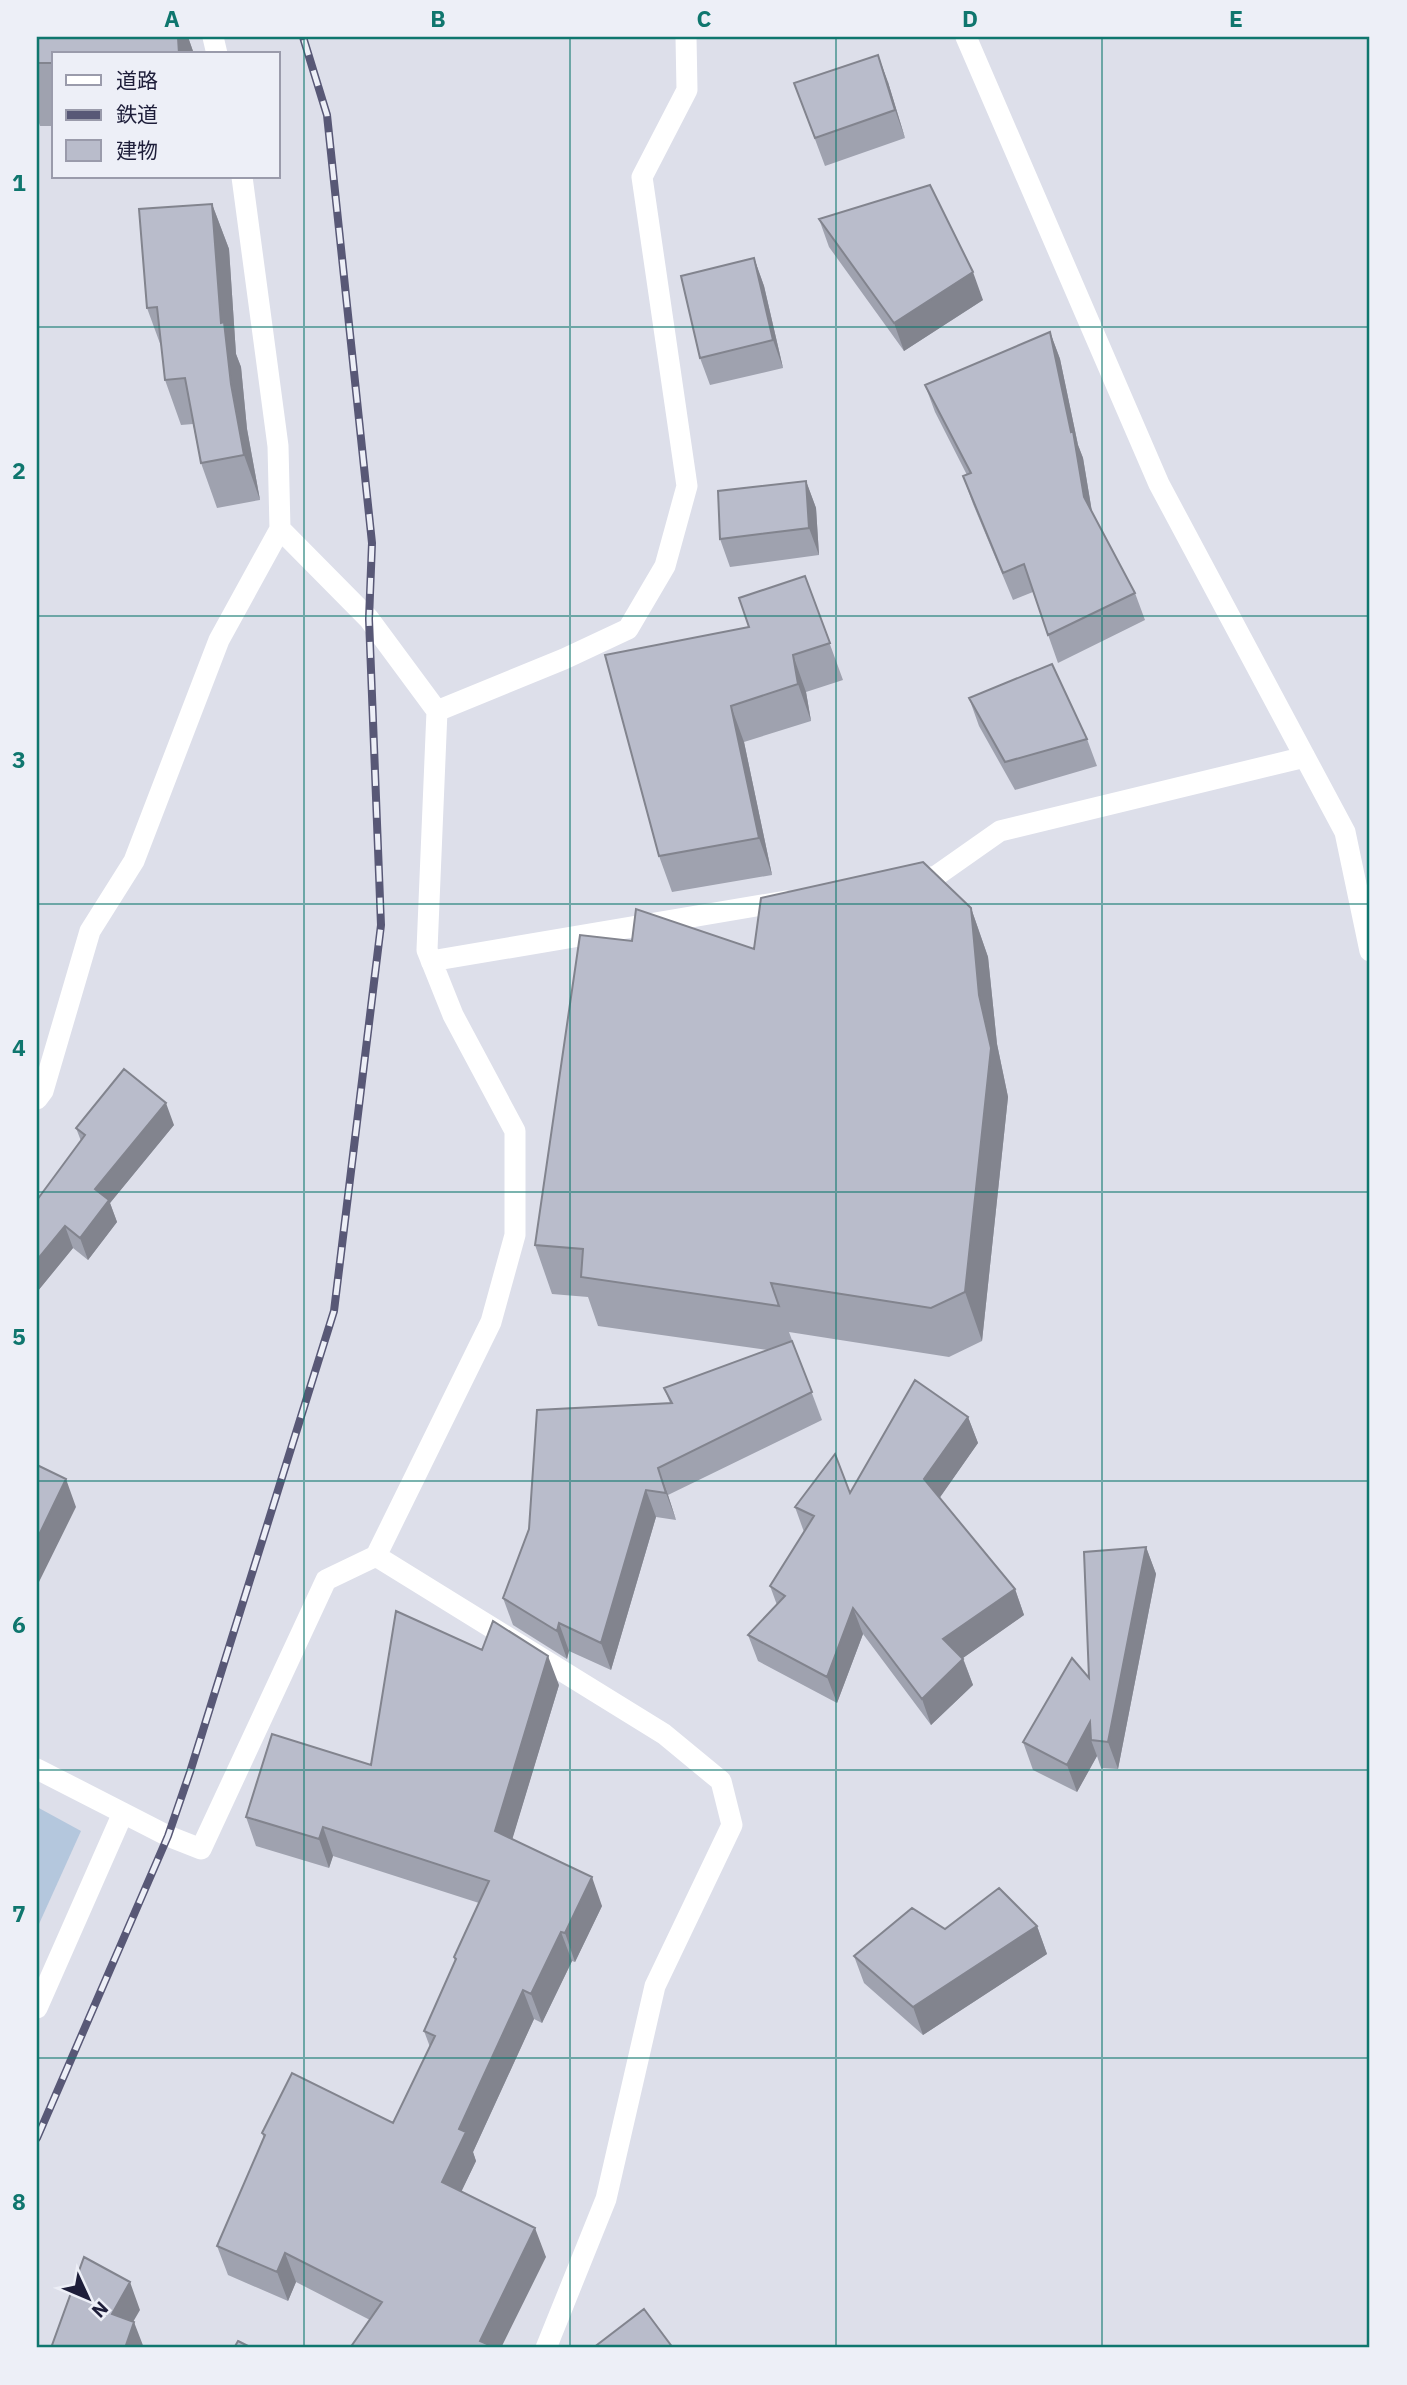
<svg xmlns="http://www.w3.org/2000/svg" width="1407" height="2385" font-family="'IBM Plex Sans','Noto Sans JP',sans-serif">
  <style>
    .green { fill: #b4c7dd }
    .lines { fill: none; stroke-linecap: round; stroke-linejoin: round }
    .minor { stroke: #fff; stroke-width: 21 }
    .rail-casing { stroke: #585876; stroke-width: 8 }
    .rail { stroke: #edeff7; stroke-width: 5; stroke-dasharray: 16; stroke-linecap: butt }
    .wall { fill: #9fa2af }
    .shaded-wall { fill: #82848e }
    .building { fill: #b9bccb; stroke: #82848e; stroke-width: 2 }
    .grid { fill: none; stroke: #0f766e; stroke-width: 2; stroke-opacity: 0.55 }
    .neatline { fill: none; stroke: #0f766e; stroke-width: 2.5 }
    .grid-label { font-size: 23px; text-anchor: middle; font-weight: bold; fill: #0f766e }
  </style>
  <rect width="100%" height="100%" fill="#dddfea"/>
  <path class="green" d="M 37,1807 L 81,1831 L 39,1924 L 37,1922 Z"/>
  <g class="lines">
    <path class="minor" d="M 213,37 L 217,54
      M 966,37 L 1159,484 L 1345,832 L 1370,951
      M 437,711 L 564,659 L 628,629 L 665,566 L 687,486 L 642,177 L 687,90 L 686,37
      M 911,881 L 936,876 L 1000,831 L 1305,757
      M 431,961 L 786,901
      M 37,1099 L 43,1091 L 90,931 L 134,861 L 219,640 L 280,529 L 278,446 L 242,177
      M 376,1556 L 664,1734 L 721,1781 L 732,1825 L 655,1986 L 606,2199 L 546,2348
      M 37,1769 L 168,1836 L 201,1849 L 326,1580 L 376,1556 L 491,1322 L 515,1235 L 515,1131 L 453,1015 L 427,950 L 437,711 L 369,619 L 280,529
      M 37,2008 L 123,1813"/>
    <defs>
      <path id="rail" d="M 37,2138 L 168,1836 L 190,1772 L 334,1311 L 381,925 L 369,619 L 372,543 L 327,115 L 303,37"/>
    </defs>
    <use href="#rail" class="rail-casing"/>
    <use href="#rail" class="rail"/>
  </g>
  <path class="wall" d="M 37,37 L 188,37 L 194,54 L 54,54 L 54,126 L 40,126 L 37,117 Z
    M 888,82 L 905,138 L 825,166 L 794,83 Z
    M 212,204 L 229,249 L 236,354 L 241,367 L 247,429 L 260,500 L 217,508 L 201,463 L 193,424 L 181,425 L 165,380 L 162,349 L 147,308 Z
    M 819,219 L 983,300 L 904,351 L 829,247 Z
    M 754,258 L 764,286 L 783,368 L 710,385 L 700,358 Z
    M 1050,332 L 1060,359 L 1078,445 L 1083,458 L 1092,512 L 1135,593 L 1145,620 L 1058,663 L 1033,592 L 1013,600 L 973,504 L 963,476 L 967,475 L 935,412 L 925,385 Z
    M 806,481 L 816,508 L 819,555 L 730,567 L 720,539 Z
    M 805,576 L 843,680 L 806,692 L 811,721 L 744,742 L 772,875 L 672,892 L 659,856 L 749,627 Z
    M 969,698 L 1087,739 L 1097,766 L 1015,790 L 979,726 Z
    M 971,908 L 988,957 L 997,1044 L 1008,1097 L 982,1341 L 949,1357 L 789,1332 L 822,1420 L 668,1495 L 676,1520 L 656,1517 L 611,1670 L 569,1651 L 567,1659 L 513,1625 L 503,1598 L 670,1403 L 664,1388 L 768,1350 L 598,1326 L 588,1297 L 552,1294 L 535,1245 L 632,941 L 754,949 Z
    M 174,1125 L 110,1203 L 117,1222 L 88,1260 L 73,1248 L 37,1292 L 37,1200 L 81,1141 L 76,1128 Z
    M 968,1417 L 978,1443 L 939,1498 L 1015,1589 L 1024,1615 L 963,1658 L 973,1685 L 931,1725 L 863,1634 L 837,1703 L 758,1661 L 748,1635 L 777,1605 L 770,1586 L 804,1532 L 795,1507 L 850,1493 Z
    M 1146,1547 L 1156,1574 L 1118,1769 L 1101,1768 L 1097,1756 L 1077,1792 L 1033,1770 L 1023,1742 L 1089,1678 Z
    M 559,1685 L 512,1839 L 602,1906 L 575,1962 L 572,1961 L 542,2023 L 534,2019 L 473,2152 L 476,2161 L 461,2192 L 546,2257 L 370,2320 L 296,2282 L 288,2301 L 228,2275 L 217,2246 L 264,2139 L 262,2133 L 393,2123 L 430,2047 L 424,2031 L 455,1961 L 454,1957 L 479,1903 L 333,1856 L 329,1868 L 256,1846 L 246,1817 L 371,1765 Z
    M 1037,1926 L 1047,1954 L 923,2035 L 864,1983 L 854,1956 Z"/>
  <path class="shaded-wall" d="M 178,37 L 188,37 L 194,54 L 179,54 Z
    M 878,55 L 888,82 L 905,138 L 895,110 Z
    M 212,204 L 229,249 L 236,354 L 241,367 L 247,429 L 260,500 L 244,455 L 221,323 Z
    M 754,258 L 764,286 L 783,368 L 773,340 Z
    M 973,272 L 983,300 L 904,351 L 894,323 Z
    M 1050,332 L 1060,359 L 1078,445 L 1083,458 L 1094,524 L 1084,497 Z
    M 806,481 L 816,508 L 819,555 L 809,528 Z
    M 793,655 L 806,692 L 811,721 L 798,684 Z
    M 731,706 L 744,742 L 772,875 L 759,838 Z
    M 971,908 L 988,957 L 997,1044 L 1008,1097 L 982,1341 L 965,1292 L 979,995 Z
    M 166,1103 L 174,1125 L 110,1203 L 117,1222 L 88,1260 L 80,1238 L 95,1189 Z
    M 65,1226 L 73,1248 L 37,1292 L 37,1260 Z
    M 968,1417 L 978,1443 L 934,1506 L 924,1479 Z
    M 658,1468 L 668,1495 L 676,1520 L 666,1493 Z
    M 66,1479 L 76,1507 L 38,1584 L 37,1580 L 37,1539 Z
    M 646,1490 L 656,1517 L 611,1670 L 601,1643 Z
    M 1146,1547 L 1156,1574 L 1118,1769 L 1108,1742 Z
    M 1015,1589 L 1024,1615 L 953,1665 L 943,1639 Z
    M 853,1608 L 863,1634 L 837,1703 L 827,1677 Z
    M 559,1623 L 569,1651 L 567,1659 L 557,1631 Z
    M 548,1656 L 559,1685 L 506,1860 L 495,1831 Z
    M 963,1659 L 973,1685 L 931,1725 L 922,1699 Z
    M 1090,1722 L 1091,1740 L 1097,1756 L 1077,1792 L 1067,1765 Z
    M 323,1827 L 333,1856 L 329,1868 L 319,1839 Z
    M 592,1877 L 602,1906 L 575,1962 L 565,1933 Z
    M 1037,1926 L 1047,1954 L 923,2035 L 913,2007 Z
    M 561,1932 L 572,1961 L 542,2023 L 531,1994 Z
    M 523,1990 L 534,2019 L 473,2152 L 476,2161 L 452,2211 L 442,2182 L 459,2129 Z
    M 535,2228 L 546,2257 L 501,2348 L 483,2348 L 480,2341 Z
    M 285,2253 L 296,2282 L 288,2301 L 277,2272 Z
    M 130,2282 L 140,2310 L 122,2341 L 112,2314 Z
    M 134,2322 L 144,2348 L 125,2348 Z"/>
  <path class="building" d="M 37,37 L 178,37 L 179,54 L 54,54 L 54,63 L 37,63 Z
    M 878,55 L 895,110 L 815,138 L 794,83 Z
    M 930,185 L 973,272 L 894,323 L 819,219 Z
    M 212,204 L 221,323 L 224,322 L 231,384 L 244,455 L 201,463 L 185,378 L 165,380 L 157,307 L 147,308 L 139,209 Z
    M 754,258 L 773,340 L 700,358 L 681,276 Z
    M 1050,332 L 1071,432 L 1073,431 L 1084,497 L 1135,593 L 1048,635 L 1024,564 L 1003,573 L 963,476 L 971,473 L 925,385 Z
    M 806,481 L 809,528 L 720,539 L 718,491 Z
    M 805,576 L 830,643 L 793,655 L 798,684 L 731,706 L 759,838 L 659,856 L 605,655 L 749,627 L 739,598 Z
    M 1052,664 L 1087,739 L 1005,762 L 969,698 Z
    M 923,862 L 971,908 L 979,995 L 991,1048 L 965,1292 L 931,1308 L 771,1283 L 779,1306 L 581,1277 L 583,1249 L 535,1245 L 580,935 L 632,941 L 636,909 L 754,949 L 761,898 Z
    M 124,1069 L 166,1103 L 95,1189 L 109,1200 L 80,1238 L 65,1226 L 37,1260 L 37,1200 L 85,1135 L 76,1128 Z
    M 792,1341 L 812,1392 L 658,1468 L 666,1493 L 646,1490 L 601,1643 L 559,1623 L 557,1631 L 503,1598 L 529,1529 L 537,1410 L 672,1403 L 664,1388 Z
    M 915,1380 L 968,1417 L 924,1479 L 1015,1589 L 943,1639 L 963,1659 L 922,1699 L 853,1608 L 827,1677 L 748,1635 L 785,1596 L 770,1586 L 814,1516 L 795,1507 L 835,1454 L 850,1493 Z
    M 37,1465 L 66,1479 L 37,1539 Z
    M 1146,1547 L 1108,1742 L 1091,1740 L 1090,1722 L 1067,1765 L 1023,1742 L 1072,1658 L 1089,1678 L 1084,1552 Z
    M 396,1611 L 482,1650 L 493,1621 L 548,1656 L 495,1831 L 592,1877 L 565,1933 L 561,1932 L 531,1994 L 523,1990 L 459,2129 L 466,2132 L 442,2182 L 535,2228 L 480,2341 L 487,2344 L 485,2348 L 350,2348 L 382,2302 L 285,2253 L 277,2272 L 217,2246 L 265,2135 L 262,2133 L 292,2073 L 393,2123 L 435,2036 L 424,2031 L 456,1959 L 454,1957 L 489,1881 L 323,1827 L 319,1839 L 246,1817 L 272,1734 L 371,1765 Z
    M 999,1888 L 1037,1926 L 913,2007 L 854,1956 L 912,1908 L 945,1929 Z
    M 84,2257 L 130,2282 L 112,2314 L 134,2322 L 125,2348 L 51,2348 Z
    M 644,2309 L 673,2348 L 593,2348 Z
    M 238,2341 L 252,2348 L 234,2348 Z"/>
  <path class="grid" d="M 304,37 L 304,2348M 570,37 L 570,2348M 836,37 L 836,2348M 1102,37 L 1102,2348M 37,327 L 1370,327M 37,616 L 1370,616M 37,904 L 1370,904M 37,1192 L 1370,1192M 37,1481 L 1370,1481M 37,1770 L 1370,1770M 37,2058 L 1370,2058"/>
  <rect width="1407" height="2385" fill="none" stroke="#edeff7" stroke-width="77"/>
  <rect x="52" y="52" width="228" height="126" fill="#edeff7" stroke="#9a9bab" stroke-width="2"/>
  <rect x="66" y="75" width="35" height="10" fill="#ffffff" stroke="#9a9bab" stroke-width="2"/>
  <text x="116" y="88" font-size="21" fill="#1e1e3a">道路</text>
  <rect x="66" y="110" width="35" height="10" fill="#585876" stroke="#9a9bab" stroke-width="2"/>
  <text x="116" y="122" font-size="21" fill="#1e1e3a">鉄道</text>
  <rect x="66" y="140" width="35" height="21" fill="#b9bccb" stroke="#9a9bab" stroke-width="2"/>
  <text x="116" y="158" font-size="21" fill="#1e1e3a">建物</text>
  <g transform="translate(88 2298) rotate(134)" stroke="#edeff7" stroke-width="5" paint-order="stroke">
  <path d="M0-5L12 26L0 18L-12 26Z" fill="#1e1e3a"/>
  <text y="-10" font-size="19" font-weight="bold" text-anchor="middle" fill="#1e1e3a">N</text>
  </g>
  <rect x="38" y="38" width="1330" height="2308" class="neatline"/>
  <g class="grid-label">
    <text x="172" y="27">A</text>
    <text x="438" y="27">B</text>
    <text x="704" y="27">C</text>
    <text x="970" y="27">D</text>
    <text x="1236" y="27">E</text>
    <text x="19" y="191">1</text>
    <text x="19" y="479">2</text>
    <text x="19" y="768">3</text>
    <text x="19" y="1056">4</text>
    <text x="19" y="1345">5</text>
    <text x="19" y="1633">6</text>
    <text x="19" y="1922">7</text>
    <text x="19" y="2210">8</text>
  </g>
</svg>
